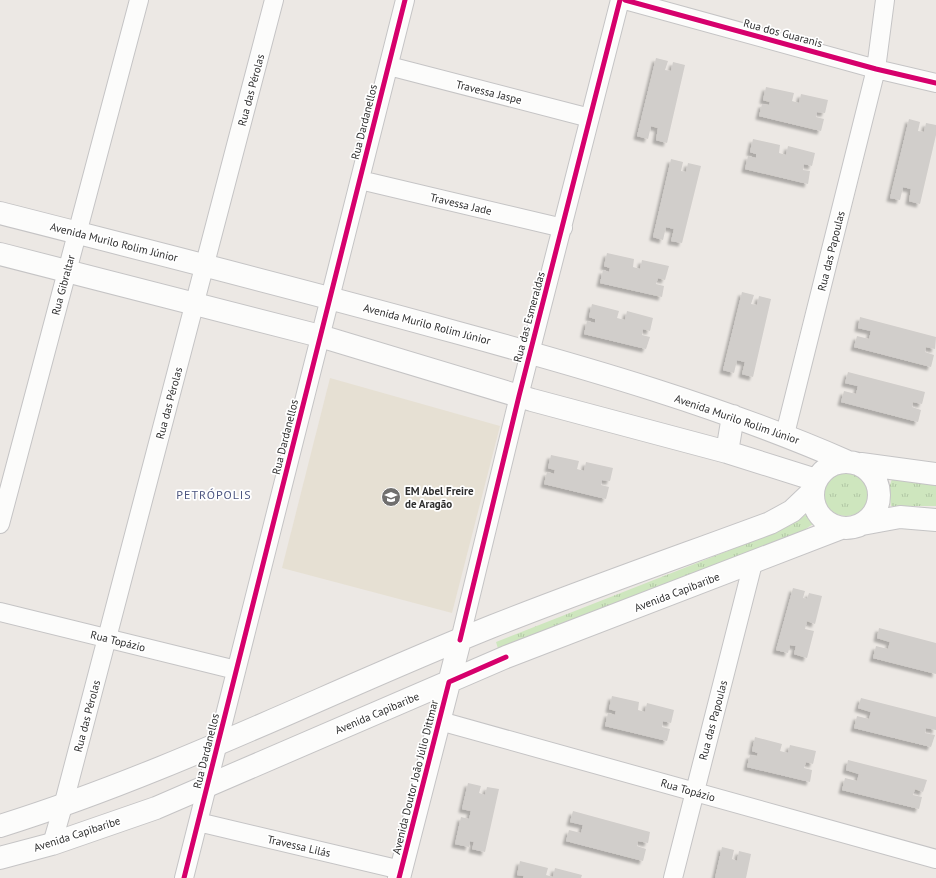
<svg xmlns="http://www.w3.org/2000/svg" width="936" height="878" font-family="'PT Sans',sans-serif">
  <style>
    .education { fill: #e6e0d3 }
    .grass { fill: url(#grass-tufts) }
    .building { fill: #d1cecb; filter: url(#shadow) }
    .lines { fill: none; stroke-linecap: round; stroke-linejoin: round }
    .street-casing { stroke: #c5c4c5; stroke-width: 20 }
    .secondary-casing { stroke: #c5c4c5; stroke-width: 24 }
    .street { stroke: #fcfcfb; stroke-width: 18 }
    .secondary { stroke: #fcfcfb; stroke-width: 22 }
    .cycleway-casing { stroke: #fff; stroke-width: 8 }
    .cycleway { stroke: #d6006c; stroke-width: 5 }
    .labels { text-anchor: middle; stroke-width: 3.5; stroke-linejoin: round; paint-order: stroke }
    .street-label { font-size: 11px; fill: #2e2e2e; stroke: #fff }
    .poi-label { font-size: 11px; font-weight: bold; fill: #2e2e2e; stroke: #fff; text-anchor: start }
    .neighbourhood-label { font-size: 12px; letter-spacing: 1px; fill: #4d5680; stroke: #fff }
  </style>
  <defs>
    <pattern id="grass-tufts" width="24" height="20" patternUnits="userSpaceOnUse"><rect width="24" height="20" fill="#cee6be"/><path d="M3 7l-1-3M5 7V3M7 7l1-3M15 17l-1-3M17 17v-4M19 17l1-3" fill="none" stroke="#b1c6a4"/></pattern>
    <filter id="shadow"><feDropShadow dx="-3.5" dy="3.5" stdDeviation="1" flood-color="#0004"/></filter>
  </defs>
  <rect width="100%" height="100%" fill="#ece8e4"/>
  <path class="education" d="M 330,378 L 500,426 L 452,613 L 282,568 Z"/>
  <path class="grass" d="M823 493a23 23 0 1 1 46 0a23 23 0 1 1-46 0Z
    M 893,476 L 936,485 L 936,506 L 891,506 L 889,488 Z
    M 810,512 L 816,522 L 795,536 L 500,655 L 496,642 L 753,541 L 791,525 Z"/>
  <path class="building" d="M 656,58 L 668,61 L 665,70 L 671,71 L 673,62 L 685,65 L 667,143 L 656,140 L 658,128 L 651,126 L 648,139 L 637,136 Z
    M 766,87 L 794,93 L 792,101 L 799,103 L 801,94 L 828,100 L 825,113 L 817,112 L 816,117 L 824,119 L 821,131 L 759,116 L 762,104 L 769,105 L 770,102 L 763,100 Z
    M 909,119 L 920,122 L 918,131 L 924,132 L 926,123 L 936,125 L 936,135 L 920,204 L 909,201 L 911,189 L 903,187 L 900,200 L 890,198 Z
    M 753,139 L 780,145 L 779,153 L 786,155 L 788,146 L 815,153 L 812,166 L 804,164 L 803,170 L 810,171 L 808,184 L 745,169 L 748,156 L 756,158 L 756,154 L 750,152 Z
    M 671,159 L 683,162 L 681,171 L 686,172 L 688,163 L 701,166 L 682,243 L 671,241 L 674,229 L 666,227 L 663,240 L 653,237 Z
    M 607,253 L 634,259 L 633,267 L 640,269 L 642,260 L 669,266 L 665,280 L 658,278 L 656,284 L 664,286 L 662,297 L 600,283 L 603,270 L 609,272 L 610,268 L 604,266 Z
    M 742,292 L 754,295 L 751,304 L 757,305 L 759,296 L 771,299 L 753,377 L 742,374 L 745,362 L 737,360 L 734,373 L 723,370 Z
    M 592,304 L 619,311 L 617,318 L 625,320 L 627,311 L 653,318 L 650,331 L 643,329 L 642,335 L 650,337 L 646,349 L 584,334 L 587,321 L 595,323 L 595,319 L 589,317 Z
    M 860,317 L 936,337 L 935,349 L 926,347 L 925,352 L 934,355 L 931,367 L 854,347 L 857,336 L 869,339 L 871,331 L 858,328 Z
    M 848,372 L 925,392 L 922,404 L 913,402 L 912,407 L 921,410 L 918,422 L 841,402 L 844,391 L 856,394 L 858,386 L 845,383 Z
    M 551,455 L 579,461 L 577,469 L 584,471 L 586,462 L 613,468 L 610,481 L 602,480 L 601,485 L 609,487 L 606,499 L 544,484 L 547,472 L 554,474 L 555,470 L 548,468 Z
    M 793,588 L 805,591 L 803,598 L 807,599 L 809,593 L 822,596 L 815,624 L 807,621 L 805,629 L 814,631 L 807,658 L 794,654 L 796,646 L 790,645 L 788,653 L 776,650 Z
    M 879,628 L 936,643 L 936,674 L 873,658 L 876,646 L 888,649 L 890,642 L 877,638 Z
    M 612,696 L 639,702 L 638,710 L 645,712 L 647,703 L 674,710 L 671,723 L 663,721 L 662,727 L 670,729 L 667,741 L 605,726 L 608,713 L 615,715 L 616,711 L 609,709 Z
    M 861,698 L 936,717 L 936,730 L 926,728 L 925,733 L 935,735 L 931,747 L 854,728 L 857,716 L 869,719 L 871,712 L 858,708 Z
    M 755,737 L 782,744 L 780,751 L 788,753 L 790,745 L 816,751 L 813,764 L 806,762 L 804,768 L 812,770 L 810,782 L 747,767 L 750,755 L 757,756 L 758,753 L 752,751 Z
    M 848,760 L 927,780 L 923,792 L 915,789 L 913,795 L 922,797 L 919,809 L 842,790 L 845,778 L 857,781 L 859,774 L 846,770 Z
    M 468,783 L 481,786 L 479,793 L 485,795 L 487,787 L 499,789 L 485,852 L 472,849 L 474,842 L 470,841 L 469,847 L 455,844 L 461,817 L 469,819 L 471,811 L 462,809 Z
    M 573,811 L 650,832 L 648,843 L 638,841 L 637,846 L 646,849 L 643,861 L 566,841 L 569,830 L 581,833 L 583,825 L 570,822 Z
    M 722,847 L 734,850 L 732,859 L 737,861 L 739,851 L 751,854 L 746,878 L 715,878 Z
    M 520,861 L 548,868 L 546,875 L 553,877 L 555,868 L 582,875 L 581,878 L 523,878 L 524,876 L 517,875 Z"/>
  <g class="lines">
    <defs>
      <path id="street" d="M 625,0 L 876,69 L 936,83
        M 389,66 L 590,118
        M 360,180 L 563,228
        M 785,434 L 876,69 L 885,0
        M 0,524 L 139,0
        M 0,612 L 236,670
        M 460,640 L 519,396 L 620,0
        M 440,721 L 936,859
        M 198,822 L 401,870
        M 52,844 L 63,806 L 274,0
        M 184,878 L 405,0
        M 673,878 L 753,563"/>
      <path id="secondary" d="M 0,213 C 152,252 304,290 455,332 C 587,368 720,406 846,461
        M 0,254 L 320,336 L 532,400 L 727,452 L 816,480
        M 727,452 L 733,416
        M813 495a33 33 0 1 1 66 0a33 33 0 1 1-66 0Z
        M 861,464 L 936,474
        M 862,524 L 900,517 L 936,520
        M 0,826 C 170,773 328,692 493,626 C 584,590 678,557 770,523 L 792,511 L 813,491
        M 0,858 L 52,844 L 156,808 L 506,657 L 841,528
        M 399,878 L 460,640"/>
    </defs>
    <use href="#street" class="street-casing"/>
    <use href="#secondary" class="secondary-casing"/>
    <use href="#street" class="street"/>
    <use href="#secondary" class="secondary"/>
    <defs>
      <path id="cycleway" d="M 625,0 L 876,69 L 936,83
        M 460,640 L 519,396 L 620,0
        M 184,878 L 405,0
        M 399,878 L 449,682 L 506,657"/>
    </defs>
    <use href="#cycleway" class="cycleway-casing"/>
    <use href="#cycleway" class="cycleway"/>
  </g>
  <defs>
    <symbol id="school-disc" viewBox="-11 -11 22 22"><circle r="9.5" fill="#706f6e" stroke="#fff"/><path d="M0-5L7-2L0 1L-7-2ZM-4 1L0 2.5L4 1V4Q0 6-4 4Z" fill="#fff"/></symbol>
  </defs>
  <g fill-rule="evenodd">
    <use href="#school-disc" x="380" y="486" width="22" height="22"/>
  </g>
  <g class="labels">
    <g class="street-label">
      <text transform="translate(783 33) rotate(15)" y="4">Rua dos Guaranis</text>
      <text transform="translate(251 90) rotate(-75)" y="4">Rua das Pérolas</text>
      <text transform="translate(489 92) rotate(14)" y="4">Travessa Jaspe</text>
      <text transform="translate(364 122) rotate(-76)" y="4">Rua Dardanellos</text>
      <text transform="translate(461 204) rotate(13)" y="4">Travessa Jade</text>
      <text transform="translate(114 242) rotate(14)" y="4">Avenida Murilo Rolim Júnior</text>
      <text transform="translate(831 251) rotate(-76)" y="4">Rua das Papoulas</text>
      <text transform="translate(63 285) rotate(-75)" y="4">Rua Gibraltar</text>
      <text transform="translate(529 317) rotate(-75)" y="4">Rua das Esmeraldas</text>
      <text transform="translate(427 324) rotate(15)" y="4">Avenida Murilo Rolim Júnior</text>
      <text transform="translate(169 403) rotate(-75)" y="4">Rua das Pérolas</text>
      <text transform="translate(737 419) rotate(19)" y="4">Avenida Murilo Rolim Júnior</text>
      <text transform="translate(285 437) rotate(-76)" y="4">Rua Dardanellos</text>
      <text transform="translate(677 592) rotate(-21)" y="4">Avenida Capibaribe</text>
      <text transform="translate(118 641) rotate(14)" y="4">Rua Topázio</text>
      <text transform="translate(377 713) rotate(-23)" y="4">Avenida Capibaribe</text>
      <text transform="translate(87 716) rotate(-75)" y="4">Rua das Pérolas</text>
      <text transform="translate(713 720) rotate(-75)" y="4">Rua das Papoulas</text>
      <text transform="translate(206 751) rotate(-76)" y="4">Rua Dardanellos</text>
      <text transform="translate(415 777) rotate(-76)" y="4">Avenida Doutor João Júlio Dittmar</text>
      <text transform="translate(688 790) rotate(16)" y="4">Rua Topázio</text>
      <text transform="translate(77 834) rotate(-18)" y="4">Avenida Capibaribe</text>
      <text transform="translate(299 846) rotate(13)" y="4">Travessa Lilás</text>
    </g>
    <g class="poi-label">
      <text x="405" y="495">EM Abel Freire<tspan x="405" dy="13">de Aragão</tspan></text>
    </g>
    <g class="neighbourhood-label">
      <text x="214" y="499">PETRÓPOLIS</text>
    </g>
  </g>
</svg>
